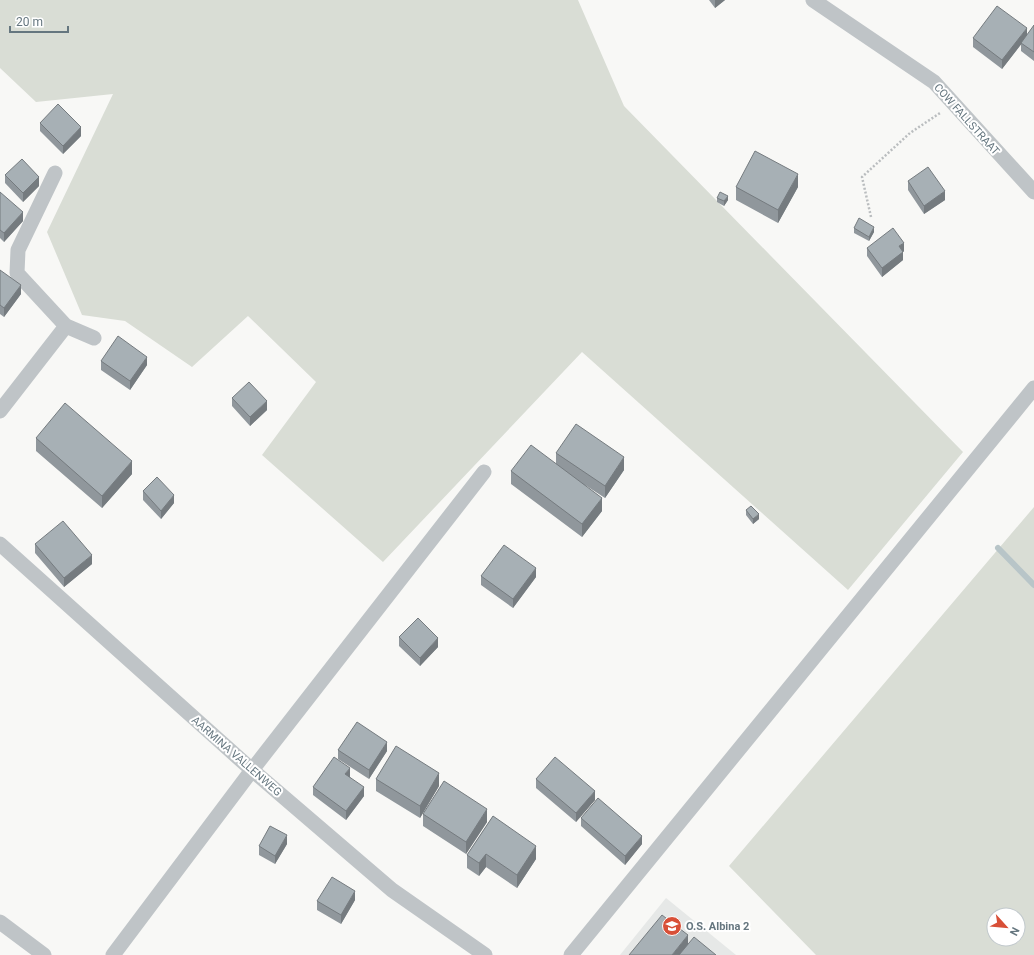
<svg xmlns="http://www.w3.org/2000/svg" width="1034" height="955" font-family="Roboto,sans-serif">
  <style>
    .built { fill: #e6e8e7 }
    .green { fill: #d9ddd5; fill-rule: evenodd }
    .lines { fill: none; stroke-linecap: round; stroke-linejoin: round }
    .stream { stroke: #b8c5c8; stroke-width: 6 }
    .path { stroke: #babdbf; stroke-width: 2.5; stroke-dasharray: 2 2; stroke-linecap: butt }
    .minor { stroke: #bfc4c7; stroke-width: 15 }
    .wall { fill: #90979c }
    .shaded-wall { fill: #757b7f }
    .building { fill: #a7b0b5; stroke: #757b7f }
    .labels { text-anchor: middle; stroke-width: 4; stroke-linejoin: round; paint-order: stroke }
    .street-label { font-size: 11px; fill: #65767f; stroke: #fff }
    .poi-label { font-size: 11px; font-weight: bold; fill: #65767f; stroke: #fff; text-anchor: start }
  </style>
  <rect width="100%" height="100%" fill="#f8f8f6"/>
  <path class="built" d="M 666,898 L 736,955 L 620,955 Z"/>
  <path class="green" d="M 0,0 L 578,0 L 624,106 L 963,452 L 848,590 L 582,352 L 383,562 L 262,455 L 316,382 L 248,316 L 192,367 L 125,321 L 82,315 L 47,232 L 113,94 L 36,102 L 0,68 Z
    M 1034,507 L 1034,955 L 816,955 L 729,866 ZM 994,915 L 1018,915 L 1018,939 L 994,939 Z"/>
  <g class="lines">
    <path class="stream" d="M 998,548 L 1034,585"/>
    <path class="path" d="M 871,217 L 862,177 L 910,133 L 940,113"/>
    <path class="minor" d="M 813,0 L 934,82 L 1034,192
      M 55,173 L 18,250 L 17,273 L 66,326
      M 0,411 L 66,326 L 94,338
      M 0,544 L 252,770 L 392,890 L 485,955
      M 0,922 L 44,955
      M 113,955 L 252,770 L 484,472
      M 571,955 L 1034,388"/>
  </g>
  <path class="wall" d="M 709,0 L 725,0 L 715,8 Z
    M 1034,25 L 1034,61 L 1021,51 L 1021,44 L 1002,69 L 973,47 L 973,38 L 1027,36 Z
    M 40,123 L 81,136 L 63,154 L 40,131 Z
    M 5,175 L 39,186 L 23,202 L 5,183 Z
    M 908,181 L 945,200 L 924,214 L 908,190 Z
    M 736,187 L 798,187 L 778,223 L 736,200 Z
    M 0,192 L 23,221 L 4,242 L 0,238 Z
    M 717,198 L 728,200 L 724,206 L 717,202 Z
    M 854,228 L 874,232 L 869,241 L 854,233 Z
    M 867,248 L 904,251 L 903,252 L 903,260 L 882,277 L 867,256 Z
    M 0,270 L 21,294 L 4,317 L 0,314 Z
    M 101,361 L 147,365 L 130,390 L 101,370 Z
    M 232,398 L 267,410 L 250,426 L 232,406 Z
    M 36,438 L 132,474 L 102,508 L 36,451 Z
    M 556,453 L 624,470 L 605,498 L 585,485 L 602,511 L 582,537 L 511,484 L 511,471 L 556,464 Z
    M 143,491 L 174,503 L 161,519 L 143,500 Z
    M 746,510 L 759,519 L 753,524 L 746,515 Z
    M 35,544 L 92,564 L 64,587 L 35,553 Z
    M 481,576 L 536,577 L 513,608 L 481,585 Z
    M 399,637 L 438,647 L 420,666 L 399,646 Z
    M 338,750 L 387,751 L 369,779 L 338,759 Z
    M 350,777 L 364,796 L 346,820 L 313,795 L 313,787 Z
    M 376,779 L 439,786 L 420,818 L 376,791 Z
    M 536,779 L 595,800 L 576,822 L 536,788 Z
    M 423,814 L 487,822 L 466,854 L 423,826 Z
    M 493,816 L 536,859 L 517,888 L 486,867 L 479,876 L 467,868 L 467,855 Z
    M 581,818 L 642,844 L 625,865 L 581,826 Z
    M 287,844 L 275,864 L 259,855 L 259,846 Z
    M 355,900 L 341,924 L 317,910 L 317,901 Z"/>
  <path class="shaded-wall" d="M 715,0 L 725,0 L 715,8 Z
    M 1027,28 L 1027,37 L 1002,69 L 1002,60 Z
    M 81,127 L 81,136 L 63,154 L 63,146 Z
    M 798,174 L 798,187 L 778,223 L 778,210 Z
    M 39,177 L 39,186 L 23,202 L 23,193 Z
    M 945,191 L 945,200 L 924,214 L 924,206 Z
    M 728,196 L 728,200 L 724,206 L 724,201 Z
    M 23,212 L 23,221 L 4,242 L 4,233 Z
    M 874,227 L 874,232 L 869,241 L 869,237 Z
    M 904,243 L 904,251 L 903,252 L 903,260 L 882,277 L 882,268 L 899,246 Z
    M 21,285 L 21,294 L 4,317 L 4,308 Z
    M 147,357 L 147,365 L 130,390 L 130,381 Z
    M 267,401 L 267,410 L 250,426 L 250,417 Z
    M 624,457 L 624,470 L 605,498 L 605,486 Z
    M 132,461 L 132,474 L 102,508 L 102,496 Z
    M 174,495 L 174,503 L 161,519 L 161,511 Z
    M 602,498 L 602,511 L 582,537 L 582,524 Z
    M 759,514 L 759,519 L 753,524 L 753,519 Z
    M 92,555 L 92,564 L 64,587 L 64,578 Z
    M 536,568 L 536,577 L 513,608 L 513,599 Z
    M 438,638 L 438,647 L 420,666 L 420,658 Z
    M 387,742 L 387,751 L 369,779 L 369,770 Z
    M 350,768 L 350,777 L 345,783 L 345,774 Z
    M 439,773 L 439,786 L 420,818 L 420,806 Z
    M 364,787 L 364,796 L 346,820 L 346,811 Z
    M 595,791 L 595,800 L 576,822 L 576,813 Z
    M 487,809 L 487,822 L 466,854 L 466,842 Z
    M 287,835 L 287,844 L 275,864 L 275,856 Z
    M 642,836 L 642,844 L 625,865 L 625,856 Z
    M 536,846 L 536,859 L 517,888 L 517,875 Z
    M 486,854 L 486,867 L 479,876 L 479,863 Z
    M 355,891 L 355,900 L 341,924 L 341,915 Z
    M 688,935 L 688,948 L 682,955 L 672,955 Z"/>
  <path class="building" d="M 997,6 L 1027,28 L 1002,60 L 973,38 Z
    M 1034,25 L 1034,52 L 1021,43 Z
    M 58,104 L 81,127 L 63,146 L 40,123 Z
    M 755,151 L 798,174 L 778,210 L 736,187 Z
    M 22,159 L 39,177 L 23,193 L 5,175 Z
    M 928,167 L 945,191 L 924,206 L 908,181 Z
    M 0,192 L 23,212 L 4,233 L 0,230 Z
    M 720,192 L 728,196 L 724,201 L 717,198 Z
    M 859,218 L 874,227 L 869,237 L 854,228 Z
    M 893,228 L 904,243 L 899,246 L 903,252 L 882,268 L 867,248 Z
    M 0,270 L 21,285 L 4,308 L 0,305 Z
    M 118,336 L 147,357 L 130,381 L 101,361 Z
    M 249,382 L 267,401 L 250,417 L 232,398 Z
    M 65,403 L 132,461 L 102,496 L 36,438 Z
    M 576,424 L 624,457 L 605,486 L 556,453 Z
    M 531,445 L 602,498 L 582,524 L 511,471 Z
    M 157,477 L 174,495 L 161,511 L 143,491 Z
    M 751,506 L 759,514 L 753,519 L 746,510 Z
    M 63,521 L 92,555 L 64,578 L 35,544 Z
    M 504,545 L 536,568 L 513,599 L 481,576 Z
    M 418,618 L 438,638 L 420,658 L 399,637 Z
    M 357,722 L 387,742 L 369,770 L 338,750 Z
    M 396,746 L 439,773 L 420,806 L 376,779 Z
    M 334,757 L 350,768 L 345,774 L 364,787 L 346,811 L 313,787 Z
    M 555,757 L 595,791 L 576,813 L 536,779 Z
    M 444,781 L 487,809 L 466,842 L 423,814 Z
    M 598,798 L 642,836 L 625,856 L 581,818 Z
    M 493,816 L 536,846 L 517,875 L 486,854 L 479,863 L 467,855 Z
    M 270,826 L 287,835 L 275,856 L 259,846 Z
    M 332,877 L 355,891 L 341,915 L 317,901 Z
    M 662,915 L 688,935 L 672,955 L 629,955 Z
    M 694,937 L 716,955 L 679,955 Z"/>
  <defs>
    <symbol id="school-disc" viewBox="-11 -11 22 22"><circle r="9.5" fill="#d84f37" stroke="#fff"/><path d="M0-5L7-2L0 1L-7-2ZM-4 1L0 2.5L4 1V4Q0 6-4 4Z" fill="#fff"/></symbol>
  </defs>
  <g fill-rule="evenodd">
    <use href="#school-disc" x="661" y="915" width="22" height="22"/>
  </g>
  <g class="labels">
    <g class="street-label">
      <text transform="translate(967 119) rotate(48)" y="4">COW FALLSTRAAT</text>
      <text transform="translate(237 756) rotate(41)" y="4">AARMINA VALLENWEG</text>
    </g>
    <g class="poi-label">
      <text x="686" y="930">O.S. Albina 2</text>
    </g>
  </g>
  <g transform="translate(1006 927) rotate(117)"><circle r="19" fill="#ffffff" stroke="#c1c8cc"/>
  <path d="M0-3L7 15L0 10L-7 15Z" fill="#d84f37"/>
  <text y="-6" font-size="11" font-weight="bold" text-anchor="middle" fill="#65767f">N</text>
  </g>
  <path d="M10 26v6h58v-6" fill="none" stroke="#65767f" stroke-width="2"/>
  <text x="16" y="26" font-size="12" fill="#65767f" stroke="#ffffff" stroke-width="3" paint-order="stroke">20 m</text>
</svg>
